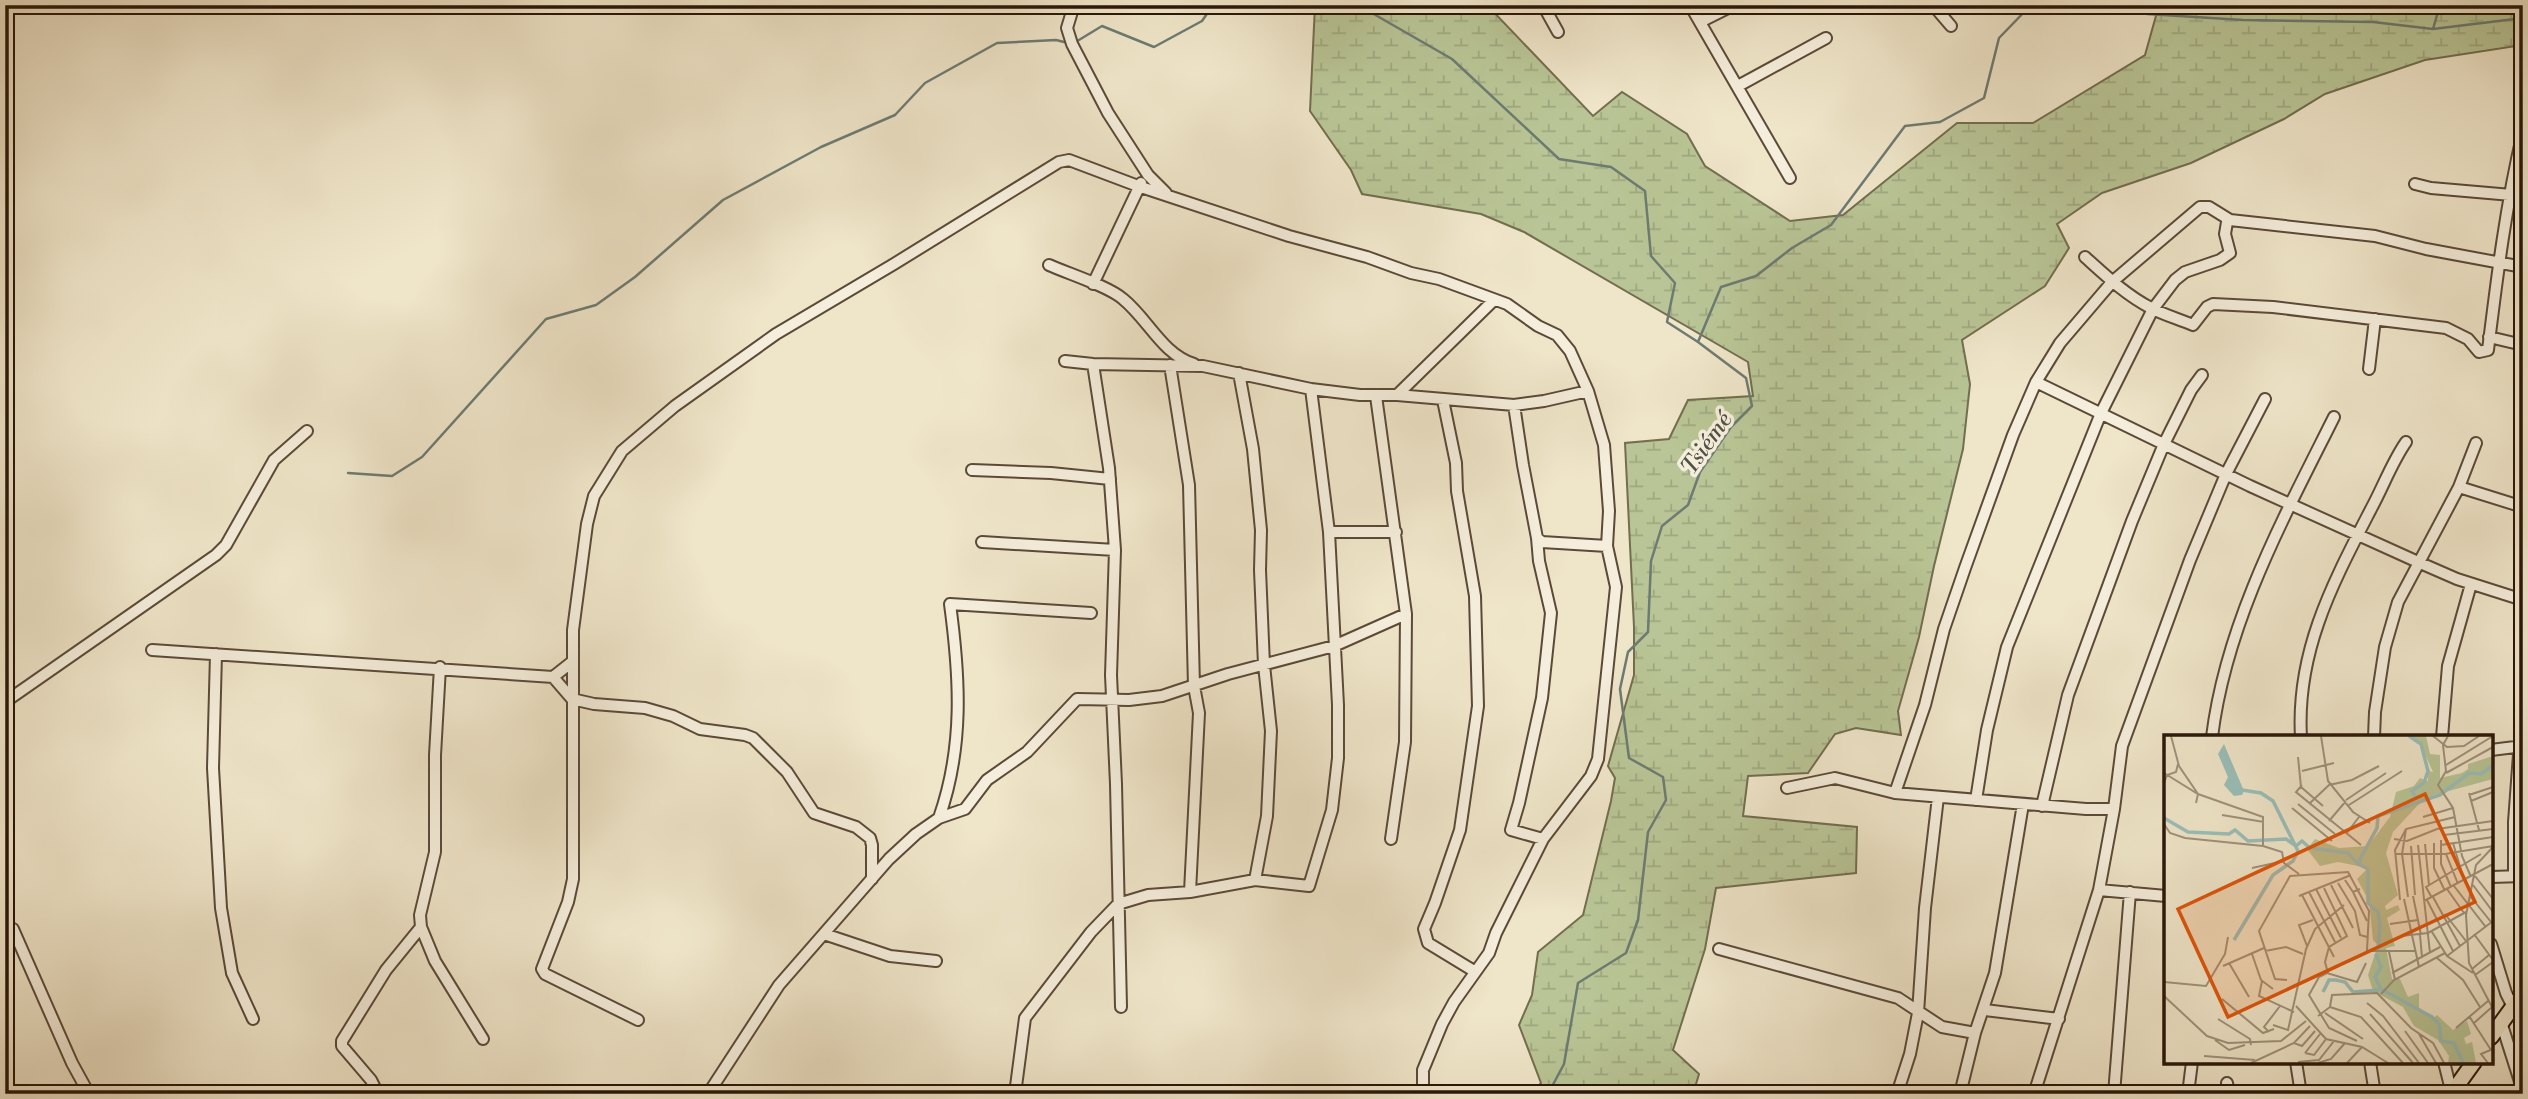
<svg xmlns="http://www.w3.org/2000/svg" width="2528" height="1099" font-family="'Libre Bodoni',serif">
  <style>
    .wetland { fill: url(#wetland-marsh); stroke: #726e4f; stroke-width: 2 }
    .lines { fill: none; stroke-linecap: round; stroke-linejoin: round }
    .stream { stroke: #6d7b72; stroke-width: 2.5 }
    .minor-casing { stroke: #5b4a38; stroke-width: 14 }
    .major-casing { stroke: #2a1608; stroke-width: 18 }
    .minor { stroke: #f5eedc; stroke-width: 10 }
    .major { stroke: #efe5c9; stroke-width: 14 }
    .labels { text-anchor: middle; stroke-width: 7; stroke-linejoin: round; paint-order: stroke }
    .water-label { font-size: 23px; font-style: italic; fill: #515146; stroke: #f5eedc }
    .inset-river { fill: none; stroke: #9abfb9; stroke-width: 3.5 }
    .inset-road { fill: none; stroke: #a0927c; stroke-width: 2 }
    .view { fill: #de560c; fill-opacity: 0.15; stroke: #de560c; stroke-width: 3.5 }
    .inset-edge { fill: none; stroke: #2a1608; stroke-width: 3.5 }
  </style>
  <defs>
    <pattern id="wetland-marsh" width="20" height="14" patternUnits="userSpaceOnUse" patternTransform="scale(1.75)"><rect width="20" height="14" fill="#b9c596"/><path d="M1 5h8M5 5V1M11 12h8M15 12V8" fill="none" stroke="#9fa880"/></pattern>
  </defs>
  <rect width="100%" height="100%" fill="#efe5c9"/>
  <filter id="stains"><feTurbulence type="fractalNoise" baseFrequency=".00286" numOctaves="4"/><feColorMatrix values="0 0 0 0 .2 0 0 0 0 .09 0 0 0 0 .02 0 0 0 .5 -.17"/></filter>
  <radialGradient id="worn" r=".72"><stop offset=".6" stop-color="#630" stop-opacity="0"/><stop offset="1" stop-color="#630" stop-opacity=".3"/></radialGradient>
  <path class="wetland" d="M 1315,5 L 1487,5 L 1593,116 L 1622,92 L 1687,134 L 1705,166 L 1790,221 L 1843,215 L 1957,123 L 2033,123 L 2145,55 L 2159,5 L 2523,5 L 2523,45 L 2425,60 L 2325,94 L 2284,119 L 2191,163 L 2102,193 L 2057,224 L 2069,248 L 2045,286 L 1962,340 L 1970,384 L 1963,449 L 1934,566 L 1919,637 L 1898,711 L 1901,735 L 1856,728 L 1835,734 L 1808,773 L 1748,776 L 1743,816 L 1857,827 L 1856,873 L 1716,888 L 1705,949 L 1673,1050 L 1699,1074 L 1693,1094 L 1531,1094 L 1541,1083 L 1519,1025 L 1532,995 L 1538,952 L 1583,915 L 1611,801 L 1615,778 L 1608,766 L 1634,675 L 1634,627 L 1625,443 L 1669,439 L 1688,400 L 1753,396 L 1748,362 L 1524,232 L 1481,214 L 1362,194 L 1351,170 L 1310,111 Z"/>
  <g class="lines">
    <path class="stream" d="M 1358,5 L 1452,59 L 1559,159 L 1611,167 L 1645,191 L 1651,256 L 1675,283 L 1667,322 L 1698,342
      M 2131,5 L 2147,14 L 2243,20 L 2373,22 L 2433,29 L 2523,18
      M 2433,29 L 2440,5
      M 1074,43 L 1102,26 L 1154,47 L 1202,21 L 1213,5
      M 348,473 L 392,476 L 422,457 L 546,319 L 596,305 L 635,277 L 723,200 L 821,147 L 895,115 L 925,83 L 997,43 L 1056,40 L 1068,43
      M 1548,1094 L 1564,1064 L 1578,983 L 1626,953 L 1638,920 L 1648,832 L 1666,800 L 1663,777 L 1629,758 L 1620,689 L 1628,652 L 1648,632 L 1651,561 L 1662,526 L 1688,505 L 1700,472 L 1731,427 L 1752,406 L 1746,378 L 1698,342 L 1721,287 L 1756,276 L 1792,248 L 1831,225 L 1905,126 L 1940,122 L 1984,98 L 1999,38 L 2031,5"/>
    <defs>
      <path id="minor" d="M 1074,5 L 1067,28 L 1072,44 L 1108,113 L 1148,175 L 1166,193
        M 1543,5 L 1558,32
        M 1690,5 L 1790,178
        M 1933,5 L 1951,26
        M 1700,22 L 1734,5
        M 1738,86 L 1826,38
        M 2415,184 L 2431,188 L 2523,196
        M 2085,257 C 2106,276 2126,295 2151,308 C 2164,315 2179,319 2193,325 L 2207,307 L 2213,304 L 2273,307 L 2446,328 L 2468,339 L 2479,352 L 2488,350 C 2497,277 2506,204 2523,132
        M 1049,265 C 1069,274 1108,286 1123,299 C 1148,319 1162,354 1194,364
        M 1093,284 L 1141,183
        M 2489,337 L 2523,345
        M 1065,361 L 1093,364 L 1203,366 L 1311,389 L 1360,395 L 1397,395 L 1514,405 L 1544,401 L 1588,391
        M 1093,364 L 1109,468 L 1115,550 L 1111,675 L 1116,784 L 1121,1007
        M 1170,365 L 1189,485 L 1194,686 L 1199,713 L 1190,892
        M 2369,369 L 2375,319
        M 1239,373 L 1253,449 L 1261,530 L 1260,570 L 1264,665 L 1271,731 L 1267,816 L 1255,880
        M 2036,382 L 2250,486 L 2418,562 L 2457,579 L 2523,600
        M 1397,395 L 1494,300
        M 1376,396 L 1406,614 L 1405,742 L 1391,839
        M 1443,400 L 1456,463 L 1457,491 L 1475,596 L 1478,706 L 1460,830 L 1435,903 L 1424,929 L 1428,943 L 1474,971
        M 1514,405 L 1523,465 L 1537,538 L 1542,542 L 1607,546
        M 972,470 L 1051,473 L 1110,479
        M 2459,487 L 2523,507
        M 1329,532 L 1396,532
        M 1537,538 L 1539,561 L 1551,613 L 1542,698 L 1519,803 L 1511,830 L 1543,839
        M 982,542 L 1115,550
        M 152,650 L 553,677 L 572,662
        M 216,654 L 213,768 L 221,908 L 232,973 L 253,1019
        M 440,667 L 435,755 L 435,852 L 420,915 L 421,927 L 435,961 L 483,1039
        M 553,677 L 572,699 L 594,704 L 645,708 L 673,716 L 700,729 L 745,735 L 753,738 L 787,772 L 814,813 L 856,827 L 870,838 L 872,845 L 872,879
        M 5,702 L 216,555 L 226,545 L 274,460 L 307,431
        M 2212,737 C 2226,623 2283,519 2334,417
        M 2301,737 C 2296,651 2333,583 2371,509 C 2383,487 2392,462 2406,442
        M 2374,737 L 2375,712 L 2385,647 L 2398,602 L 2459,487 L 2476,443
        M 2442,737 L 2448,666 L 2471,584
        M 2491,750 L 2523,746
        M 1787,788 L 1835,778 L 1895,793 L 2086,809 L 2114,809
        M 1895,793 L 1925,705 L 1944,629 L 1965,568 L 2013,435 L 2036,382 L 2060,343 L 2112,282 L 2200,207 L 2209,207 L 2230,220
        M 1976,800 L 1987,730 L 2007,647 L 2101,413 L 2153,309 L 2175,280 L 2185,272 L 2220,260 L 2230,253 L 2225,234 L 2227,222 L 2230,220 L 2375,236 L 2426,249 L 2523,267
        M 2042,806 L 2068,695 L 2132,521 L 2164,444 L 2191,390 L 2202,375
        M 939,818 C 964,747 960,678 950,604 L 1091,613
        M 2514,876 L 2514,822 L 2523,700
        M 2491,877 L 2523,876
        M 2099,890 L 2166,896
        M 13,929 L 72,1063 L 89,1094
        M 824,934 L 890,956 L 936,961
        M 2491,944 L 2506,993 L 2513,1007
        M 1719,949 L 1898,998 L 1942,1027 L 1975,1033
        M 1985,1010 L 2059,1019
        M 638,1020 L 545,974 L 542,969 L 568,902 L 573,879 L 573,630 L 587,524 L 594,496 L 622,451 L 675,406 L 776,334 L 894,264 L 1059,162 L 1069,160 L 1138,186 L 1289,236 L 1367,257 L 1411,273 L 1439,279 L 1507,304 L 1538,326 L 1557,335 L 1570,351 L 1588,391 L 1604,445 L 1609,511 L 1607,546 L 1616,587 L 1598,759 L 1591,776 L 1543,839 L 1496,933 L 1489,953 L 1454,1002 L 1442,1024 L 1423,1070 L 1423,1086 L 1427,1094
        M 2501,1022 L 2523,1091
        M 2296,1062 L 2301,1094
        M 2370,1062 L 2375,1094
        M 2444,1062 L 2452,1094
        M 2227,1083 L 2229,1094
        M 378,1094 L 371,1080 L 342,1046 L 342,1041 L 386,970 L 421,927
        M 708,1094 L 779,985 L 889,859 L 916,834 L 939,818 L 965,809 L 987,780 L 1027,752 L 1077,699 L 1129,700 L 1162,696 L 1228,674 L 1334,646 L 1406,614
        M 1015,1094 L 1025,1018 L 1091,932 L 1118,904 L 1148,895 L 1190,892 L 1255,880 L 1309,886 L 1332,810 L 1338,758 L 1338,705 L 1329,532 L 1311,389
        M 1897,1094 L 1910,1054 L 1918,1013 L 1925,908 L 1938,797
        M 1960,1094 L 1975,1033 L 1995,973 L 2023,804
        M 2034,1094 L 2099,890 L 2114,809 L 2122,746 L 2190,560 L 2226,474 L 2265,399
        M 2114,1094 L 2130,892
        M 2188,1094 L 2192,1062"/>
      <path id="major" d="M 2491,1037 L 2523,993
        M 2451,1094 L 2474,1062"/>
    </defs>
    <use href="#minor" class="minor-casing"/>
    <use href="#major" class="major-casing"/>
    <use href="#minor" class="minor"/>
    <use href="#major" class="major"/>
  </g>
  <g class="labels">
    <g class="water-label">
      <text transform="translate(1706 443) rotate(-55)" y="8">Tsiémé</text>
    </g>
  </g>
  <g transform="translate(2164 735)">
    <rect width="329" height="329" fill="#efe5c9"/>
    <path d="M 246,1 L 262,1 L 266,19 L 276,20 L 276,43 L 298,38 L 304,34 L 304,29 L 329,21 L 329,44 L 270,60 L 254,70 L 229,97 L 222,118 L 234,160 L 221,171 L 222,175 L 234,170 L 236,175 L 223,183 L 231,211 L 222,213 L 228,244 L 236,244 L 244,262 L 255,258 L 255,273 L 270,283 L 273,280 L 289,295 L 303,286 L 307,299 L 300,303 L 302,309 L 308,307 L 312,328 L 284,328 L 285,321 L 274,305 L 250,291 L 239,272 L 209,256 L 204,240 L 214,210 L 209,205 L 205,166 L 193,144 L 204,133 L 174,127 L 156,131 L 143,114 L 151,104 L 175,113 L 204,111 L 226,82 L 232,57 L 250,51 L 256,43 L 264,46 L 264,36 L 269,37 L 256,8 Z" fill="#b9c596"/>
    <path d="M 60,9 L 80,56 L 78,60 L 70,61 L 60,50 L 64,42 L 54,19 Z" fill="#9abfb9"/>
    <path class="inset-river" d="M 245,1 L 257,9 L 264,36 L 260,48 L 248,56 L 253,64M 0,83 L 24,97 L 65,99 L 71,95 L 84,106 L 122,104 L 132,111 L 138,106 L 146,113 L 184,118 L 195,130M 70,205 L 109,140 L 129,126 L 134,116 L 109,66 L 97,58 L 78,55M 214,215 L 216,190 L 214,177 L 204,168 L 204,134 L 196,130 L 196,124 L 213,93 L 214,81 L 276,60 L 305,38 L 317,39 L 329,30M 212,219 L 217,232 L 211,242 L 217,254 L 268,282 L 275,289 L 277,306 L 290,308 L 299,328M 159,257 L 165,245 L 172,245 L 181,247 L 189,257 L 215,255"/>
    <path class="inset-road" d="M 7,1 L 15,31 L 34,59 L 32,68M 157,1 L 164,46 L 189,77 L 206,88M 269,1 L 283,12 L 300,11 L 315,1M 284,1 L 279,10 L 282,36 L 274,50 L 289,73 L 298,121 L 307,142M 134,22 L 137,52 L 159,71M 282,30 L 329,1M 138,36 L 170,28M 0,38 L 34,59 L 99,82 L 99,111 L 118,117 L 120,128 L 135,139M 282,38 L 329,12M 0,48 L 3,40 L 12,37 L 14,29M 138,50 L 132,57 L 197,110M 305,58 L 315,95M 305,60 L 329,52M 182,65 L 222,38M 307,66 L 329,57M 134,69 L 171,99M 145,69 L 165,50 L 188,45 L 215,31M 185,70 L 238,36M 128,73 L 168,106M 58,80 L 100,87M 259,82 L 289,73M 165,86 L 182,66M 0,89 L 6,98 L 21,103 L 99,111M 182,99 L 195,82M 280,100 L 329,94M 230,104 L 243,106 L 273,94 L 329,86M 277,105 L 277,129 L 287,152M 270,108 L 270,133 L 281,156M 289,108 L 300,145M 261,109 L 265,150M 254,110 L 266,218M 277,110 L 329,102M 247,111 L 251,160M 329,112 L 312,130 L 302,180 L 305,228 L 329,274M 231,119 L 281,119 L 329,111M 282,119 L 294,149M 88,133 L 120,126M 311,141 L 329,164M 181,145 L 189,157 L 196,154M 174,148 L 191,176 L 196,200 L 203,202M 167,150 L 189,193M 309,150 L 329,177M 290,151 L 321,191M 160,153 L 183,201 L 165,212 L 161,227 L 164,238M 152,154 L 177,203M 283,154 L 300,178M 145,157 L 171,207M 189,157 L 203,186M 138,160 L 170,222M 135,161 L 187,140M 249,161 L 257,200M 244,162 L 238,119 L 242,94 L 291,82M 269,162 L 296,211M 307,162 L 327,187M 268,163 L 262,152 L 317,119M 240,164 L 255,232M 236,165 L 231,115 L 242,94M 263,165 L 289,216M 260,166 L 329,129M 281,179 L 302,206M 226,189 L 254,185M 268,197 L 283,221 L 309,238M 310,199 L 329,225M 256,200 L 258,222M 237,201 L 264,198 L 302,177M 143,211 L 135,190 L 149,185M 101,216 L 122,212 L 139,219M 225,217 L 231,245M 88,219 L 97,245 L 109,254M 283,221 L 329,186M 273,223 L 299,245 L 316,272M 65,228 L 85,262M 59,231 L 100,213M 308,234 L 325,220M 228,238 L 276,212M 311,240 L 329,227M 123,245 L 111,244 L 95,196 L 126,141 L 184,137 L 205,176 L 203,216 L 251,216M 98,246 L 95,261 L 130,277M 0,247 L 42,251 L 61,219 L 64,202M 217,259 L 230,245 L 281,218M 0,261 L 43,301 L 64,308 L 117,306 L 142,286M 58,264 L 99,298 L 110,294M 203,268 L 219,281 L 255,328M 132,271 L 162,304 L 198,312 L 224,328M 166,272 L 197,282 L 239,328M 161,278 L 199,304M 206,279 L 249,328M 154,281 L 166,272 L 168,260 L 213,258 L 247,293 L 269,308 L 280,328M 305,281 L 327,315M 54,284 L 86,304 L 87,310M 310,288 L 328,272M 109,290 L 124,295 L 142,214 L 151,194 L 180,170M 292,293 L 324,266M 241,296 L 264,328M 105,297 L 100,292 L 116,271M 255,299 L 272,328M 51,305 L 65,315 L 81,310M 193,306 L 165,293 L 145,260 L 155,242 L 163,238 L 193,247 L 202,228M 130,308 L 138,311 L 151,296M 141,318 L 150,320 L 162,304M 141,318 L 156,299M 40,321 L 91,325M 134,327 L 155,325 L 170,306M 87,328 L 130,308 L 146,291M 154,328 L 167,324 L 181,308M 183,328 L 198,312M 324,328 L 317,319 L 329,314"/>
    <path class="view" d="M 261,59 L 311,167 L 64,282 L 14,174 Z"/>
    <rect width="329" height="329" class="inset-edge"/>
  </g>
  <rect width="2528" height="1099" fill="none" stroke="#efe5c9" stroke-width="28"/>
  <rect x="7" y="7" width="2514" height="1085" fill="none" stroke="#2a1608" stroke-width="3.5"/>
  <rect x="14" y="14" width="2500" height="1071" fill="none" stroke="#2a1608" stroke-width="2"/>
  <rect width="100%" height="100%" filter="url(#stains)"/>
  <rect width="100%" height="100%" fill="url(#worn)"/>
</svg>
